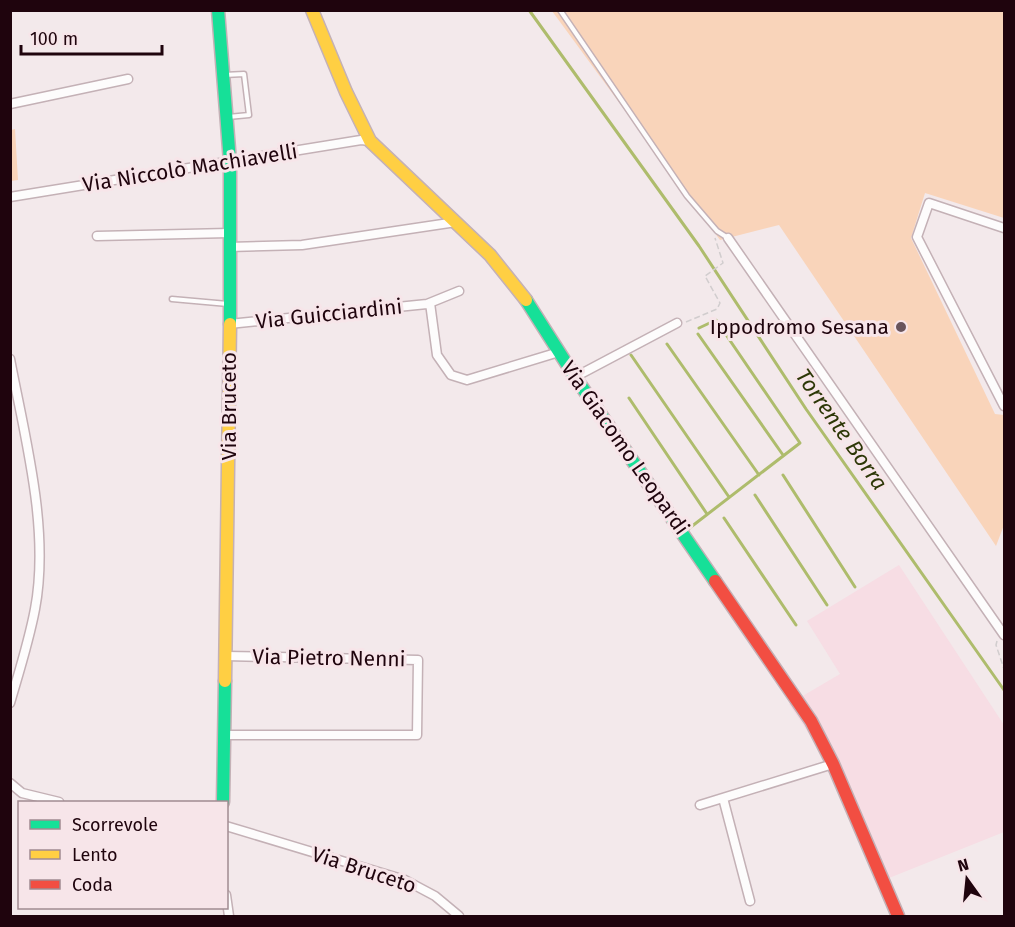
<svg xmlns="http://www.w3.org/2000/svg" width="1015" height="927" font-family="'Fira Sans',sans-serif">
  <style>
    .built { fill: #f7dde4 }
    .green { fill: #f9d4ba }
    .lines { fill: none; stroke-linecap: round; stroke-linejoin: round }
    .stream { stroke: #aebc6c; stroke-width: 3 }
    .lane-casing { stroke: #c4b1b6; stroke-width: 7 }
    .street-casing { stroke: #c4b1b6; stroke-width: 11 }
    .fast-casing { stroke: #c4b1b6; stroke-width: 15 }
    .slow-casing { stroke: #c4b1b6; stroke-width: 15 }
    .jam-casing { stroke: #c4b1b6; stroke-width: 15 }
    .path { stroke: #d1cdce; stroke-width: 1.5; stroke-dasharray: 6 3; stroke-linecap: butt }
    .lane { stroke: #fdfcfc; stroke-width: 4 }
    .street { stroke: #fdfcfc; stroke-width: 8 }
    .fast { stroke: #16e098; stroke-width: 12 }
    .slow { stroke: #ffcf43; stroke-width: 12 }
    .jam { stroke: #f24e42; stroke-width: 12 }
    .poi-dot { fill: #69545b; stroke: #f7e5e9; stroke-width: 2 }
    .labels { text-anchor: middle; stroke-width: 6; stroke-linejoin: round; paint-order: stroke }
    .street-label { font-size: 21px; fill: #1f040d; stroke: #f7e5e9 }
    .poi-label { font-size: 21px; fill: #1f040d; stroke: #f7e5e9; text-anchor: end }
    .water-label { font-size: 22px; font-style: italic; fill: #2d3707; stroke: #f7e5e9 }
  </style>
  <rect width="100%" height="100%" fill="#f3e9eb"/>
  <path class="built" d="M 899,565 L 1004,725 L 1004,832 L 879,882 L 821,752 L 789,704 L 840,674 L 807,621 Z"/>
  <path class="green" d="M 552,11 L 1004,11 L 1004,218 L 925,193 L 911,238 L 995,414 L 1004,415 L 1004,525 L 996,546 L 779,225 L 720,240 Z
    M 15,129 L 18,180 L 11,181 L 11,130 Z"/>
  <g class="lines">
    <path class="stream" d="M 529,10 L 699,246 L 806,409 L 1004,690
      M 698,334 L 783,455
      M 667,344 L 759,475
      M 631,355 L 729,497
      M 629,398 L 707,514
      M 783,475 L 855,587
      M 755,495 L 827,605
      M 724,518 L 796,625
      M 687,530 L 800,443 L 716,320 L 699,328"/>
    <defs>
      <path id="lane" d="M 560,10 L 687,196 L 717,231 L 728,238
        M 224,75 L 244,74 L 249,115 L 228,117
        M 172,299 L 228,304"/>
      <path id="street" d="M 10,104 L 128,79
        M 10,197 L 361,140 L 370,141
        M 1004,228 L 929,203 L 917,237 L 1004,406
        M 97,236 L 229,233
        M 728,238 L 1004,635
        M 229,247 L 302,245 L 456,222
        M 430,303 L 437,355 L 451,375 L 467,380 L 559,352
        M 229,324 L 427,304 L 459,291
        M 10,359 C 25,438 50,530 35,609 C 29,641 19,672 10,703
        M 575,377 L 677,323
        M 225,735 L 417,735 L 418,660 L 226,656
        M 10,783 L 22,793 L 59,802
        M 723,798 L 750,901
        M 700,805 L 833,764
        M 226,826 L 405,880 L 435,896 L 459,916
        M 226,895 L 229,916"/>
      <path id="fast" d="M 218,10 L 230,162 L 230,324
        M 526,300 L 575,377 L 715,581
        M 223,802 L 225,681"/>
      <path id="slow" d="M 312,10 L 346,92 L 370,141 L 490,255 L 526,300
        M 225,681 L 230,324"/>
      <path id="jam" d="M 715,581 L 811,721 L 833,764 L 898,916"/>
    </defs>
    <use href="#lane" class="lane-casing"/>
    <use href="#street" class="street-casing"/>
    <use href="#fast" class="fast-casing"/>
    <use href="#slow" class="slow-casing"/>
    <use href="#jam" class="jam-casing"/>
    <path class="path" d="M 686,322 L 717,309 L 720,303 L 705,276 L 723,263 L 715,238
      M 997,641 L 996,645 L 1004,669"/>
    <use href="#lane" class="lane"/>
    <use href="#street" class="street"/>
    <use href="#fast" class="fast"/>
    <use href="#slow" class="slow"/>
    <use href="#jam" class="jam"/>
  </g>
  <circle class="poi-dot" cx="901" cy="327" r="6"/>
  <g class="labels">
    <g class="street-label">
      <text transform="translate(190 168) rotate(-9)" y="7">Via Niccolò Machiavelli</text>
      <text transform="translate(329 314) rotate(-6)" y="7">Via Guicciardini</text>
      <text transform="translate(229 406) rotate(-90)" y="7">Via Bruceto</text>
      <text transform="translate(625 448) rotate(55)" y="7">Via Giacomo Leopardi</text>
      <text transform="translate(329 658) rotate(1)" y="7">Via Pietro Nenni</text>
      <text transform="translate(364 870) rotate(18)" y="7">Via Bruceto</text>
    </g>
    <g class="poi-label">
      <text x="889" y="334">Ippodromo Sesana</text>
    </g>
    <g class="water-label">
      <text transform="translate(842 429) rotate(55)" y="8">Torrente Borra</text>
    </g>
  </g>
  <rect width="1015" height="927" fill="none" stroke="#1f040d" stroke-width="24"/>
  <rect x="18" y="801" width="210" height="108" fill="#f7e5e9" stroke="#a18b91" stroke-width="1.5"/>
  <rect x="30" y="820" width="30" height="9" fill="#16e098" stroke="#a18b91" stroke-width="1.5"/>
  <text x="72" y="831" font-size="18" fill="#1f040d">Scorrevole</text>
  <rect x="30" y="850" width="30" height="9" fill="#ffcf43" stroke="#a18b91" stroke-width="1.5"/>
  <text x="72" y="861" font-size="18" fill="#1f040d">Lento</text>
  <rect x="30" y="880" width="30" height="9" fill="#f24e42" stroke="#a18b91" stroke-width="1.5"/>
  <text x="72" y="891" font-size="18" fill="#1f040d">Coda</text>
  <g transform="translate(967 879) rotate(345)" stroke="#f7e5e9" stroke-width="4.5" paint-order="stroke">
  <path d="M0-4.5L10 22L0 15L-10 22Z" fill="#1f040d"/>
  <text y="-9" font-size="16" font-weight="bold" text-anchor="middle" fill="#1f040d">N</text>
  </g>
  <path d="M21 45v9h141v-9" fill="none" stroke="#1f040d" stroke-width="3"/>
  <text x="30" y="45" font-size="18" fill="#1f040d" stroke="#f7e5e9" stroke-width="4.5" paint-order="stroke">100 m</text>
</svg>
